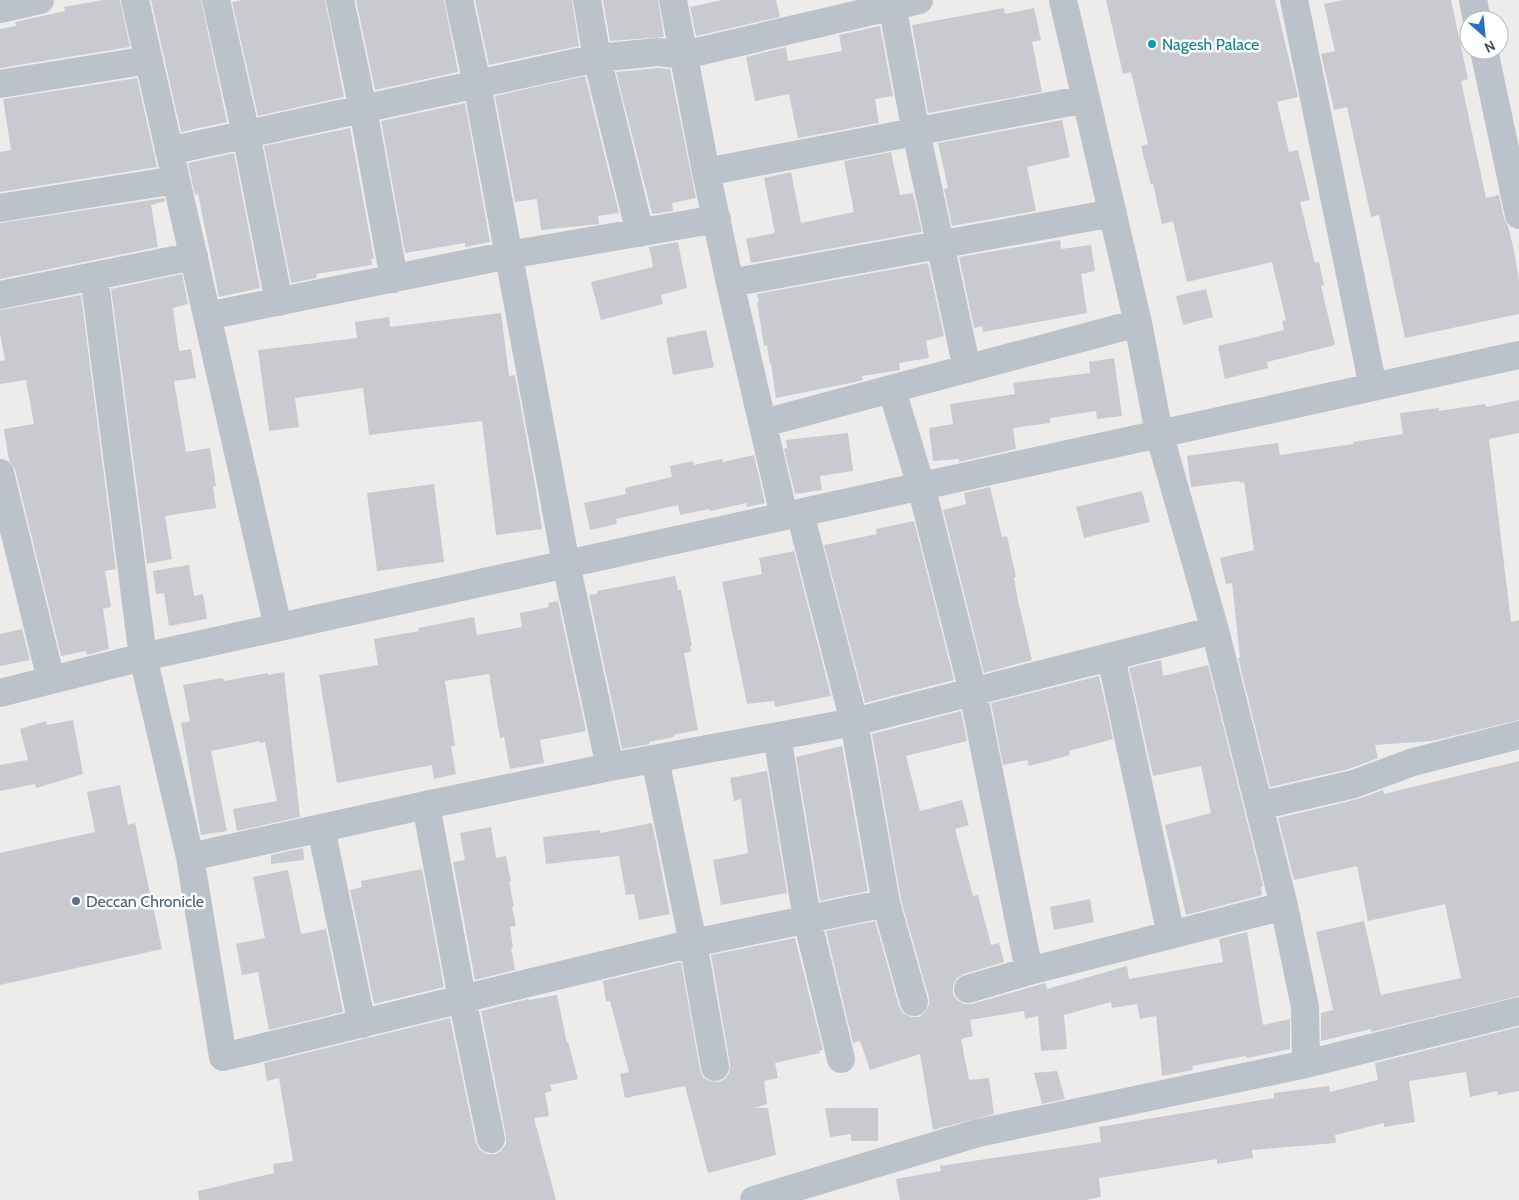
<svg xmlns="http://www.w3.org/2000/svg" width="1519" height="1200" font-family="Cabin,sans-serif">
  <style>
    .building { fill: #c9cad0 }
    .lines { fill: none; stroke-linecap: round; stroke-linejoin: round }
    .minor { stroke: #bbc2c9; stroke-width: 28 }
    .culture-dot { fill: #0f9aa8; stroke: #fff; stroke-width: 2 }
    .service-dot { fill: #5c6f8a; stroke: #fff; stroke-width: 2 }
    .labels { text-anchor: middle; stroke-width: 5; stroke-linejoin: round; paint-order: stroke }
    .culture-label { font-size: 16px; fill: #0d838f; stroke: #fff; text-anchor: start }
    .service-label { font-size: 16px; fill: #4e5e75; stroke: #fff; text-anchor: start }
  </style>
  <rect width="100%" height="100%" fill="#eeebeb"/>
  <path class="building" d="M 103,0 L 120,0 L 130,47 L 0,68 L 0,29 L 16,26 L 15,22 L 65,11 L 64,7 Z
    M 151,0 L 201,0 L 227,122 L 181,132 Z
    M 243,0 L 325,0 L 344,97 L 258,116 L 232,2 Z
    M 356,0 L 444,0 L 458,72 L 375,90 Z
    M 475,0 L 572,0 L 579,46 L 489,65 Z
    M 603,0 L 658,0 L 664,37 L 610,41 Z
    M 722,0 L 776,0 L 780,17 L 696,36 L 690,7 Z
    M 1106,0 L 1275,0 L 1298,97 L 1277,102 L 1289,152 L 1298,150 L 1310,200 L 1300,202 L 1315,263 L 1319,262 L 1324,285 L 1321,286 L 1335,345 L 1267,362 L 1268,368 L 1225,379 L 1218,346 L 1284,330 L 1282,321 L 1286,320 L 1272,262 L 1187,282 L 1173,221 L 1162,224 L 1153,184 L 1151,185 L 1141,146 L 1148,144 L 1131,72 L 1123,74 Z
    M 1344,0 L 1451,0 L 1468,79 L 1461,81 L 1486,198 L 1499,195 L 1504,218 L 1508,226 L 1514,251 L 1519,281 L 1519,314 L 1405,338 L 1379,215 L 1371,217 L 1347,107 L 1334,110 L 1321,54 L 1335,51 L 1324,4 Z
    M 1004,8 L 1005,14 L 1034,8 L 1041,40 L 1032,42 L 1042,92 L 928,113 L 912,25 Z
    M 880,26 L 893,96 L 875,99 L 879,123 L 798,138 L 789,94 L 755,101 L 746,57 L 786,47 L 788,61 L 842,51 L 839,35 Z
    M 658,68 L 670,69 L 696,198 L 672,203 L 673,211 L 652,214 L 616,72 Z
    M 585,76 L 619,213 L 598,216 L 599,224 L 541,230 L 537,199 L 515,202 L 495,96 Z
    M 137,78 L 157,167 L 0,192 L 0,152 L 11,150 L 3,99 Z
    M 465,103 L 490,242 L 465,247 L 465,243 L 405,253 L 381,121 Z
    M 1062,120 L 1070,157 L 1027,167 L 1036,211 L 952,226 L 944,189 L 948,188 L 938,143 Z
    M 350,128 L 374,259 L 371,259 L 372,265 L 316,274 L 317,278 L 291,283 L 264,146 Z
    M 891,152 L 900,195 L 913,193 L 922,232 L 751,263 L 746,239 L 775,233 L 764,178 L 791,172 L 801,223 L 854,212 L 844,161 Z
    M 234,153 L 260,288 L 219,297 L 198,194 L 195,195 L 188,163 Z
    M 164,198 L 165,201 L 151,205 L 158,247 L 0,279 L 0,223 Z
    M 1060,240 L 1061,249 L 1091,245 L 1095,271 L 1081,274 L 1087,313 L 983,332 L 982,326 L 974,328 L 959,257 Z
    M 678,242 L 687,288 L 661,295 L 663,304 L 601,320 L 591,282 L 653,267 L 649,247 Z
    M 928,263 L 944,336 L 926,341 L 929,358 L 899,363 L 900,370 L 862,376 L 863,380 L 860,381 L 776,398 L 771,364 L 770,365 L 767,345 L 764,346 L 757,302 L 759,302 L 757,294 Z
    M 182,274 L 188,304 L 173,308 L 179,351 L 191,349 L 196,378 L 174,381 L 186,452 L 210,448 L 216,486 L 213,486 L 216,508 L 165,516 L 172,559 L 147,564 L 111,289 Z
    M 1206,289 L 1213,317 L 1183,325 L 1176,296 Z
    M 81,295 L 116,569 L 105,571 L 111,607 L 103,609 L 109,649 L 87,655 L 86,651 L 61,656 L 15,469 L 9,461 L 4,429 L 34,424 L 26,380 L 0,384 L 0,361 L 5,360 L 0,333 L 0,310 Z
    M 501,313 L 509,376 L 515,375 L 536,490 L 542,529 L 496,535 L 482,421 L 369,435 L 363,388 L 295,398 L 299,427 L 269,431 L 258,350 L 357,338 L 355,322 L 389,317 L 390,327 Z
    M 706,330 L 714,367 L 673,375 L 666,338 Z
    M 1114,358 L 1122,416 L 1097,419 L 1096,411 L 1050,418 L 1050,423 L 1013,428 L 1016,449 L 959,462 L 959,459 L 933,461 L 929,428 L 953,424 L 950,404 L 1015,394 L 1013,383 L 1090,373 L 1089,362 Z
    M 1519,400 L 1519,433 L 1489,439 L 1511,622 L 1519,620 L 1519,720 L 1432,741 L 1375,745 L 1378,758 L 1349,769 L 1270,787 L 1238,658 L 1240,657 L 1232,583 L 1226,584 L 1220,558 L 1254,550 L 1244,482 L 1240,483 L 1239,481 L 1191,487 L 1187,456 L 1278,443 L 1280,455 L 1353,444 L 1353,442 L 1403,434 L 1400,413 L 1439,408 L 1439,411 L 1485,404 L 1486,407 Z
    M 848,433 L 853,471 L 820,476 L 822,490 L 795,494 L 784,449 L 787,448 L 786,440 Z
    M 754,455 L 765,503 L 747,507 L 746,503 L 710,511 L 709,509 L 680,515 L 678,505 L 616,519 L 617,524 L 590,530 L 584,503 L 626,494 L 625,488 L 672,477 L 670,466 L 693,461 L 694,465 L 722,459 L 723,462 Z
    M 434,484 L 444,562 L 377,571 L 367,493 Z
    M 990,487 L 1002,537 L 1007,536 L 1016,577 L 1014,577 L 1018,601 L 1032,660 L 984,673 L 943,510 L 966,504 L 964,493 Z
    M 1142,491 L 1150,522 L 1084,538 L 1076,507 Z
    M 914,521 L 954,680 L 865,703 L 824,545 L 877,534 L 876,529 Z
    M 794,551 L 831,696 L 775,707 L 774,701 L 747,704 L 722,582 L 762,574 L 759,558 Z
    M 189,565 L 194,596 L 203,594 L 207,619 L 169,626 L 164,593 L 156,594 L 153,571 Z
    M 675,576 L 678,590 L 681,590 L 692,646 L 690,646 L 691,652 L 684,653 L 698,730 L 673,735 L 674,737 L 649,742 L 650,744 L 622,749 L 589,595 L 597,594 L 597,591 Z
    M 558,601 L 586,731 L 540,740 L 544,763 L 510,769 L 504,737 L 500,738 L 489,674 L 445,681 L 455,746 L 451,746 L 456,774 L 434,779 L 432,765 L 337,783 L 319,675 L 378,665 L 374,639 L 419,631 L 418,628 L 474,617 L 477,635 L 522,627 L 520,613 L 549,607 L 548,603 Z
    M 22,629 L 30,660 L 0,666 L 0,634 Z
    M 1161,660 L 1163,676 L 1208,665 L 1263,886 L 1261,887 L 1262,895 L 1186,915 L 1165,825 L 1211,813 L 1201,766 L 1153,776 L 1129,668 Z
    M 284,672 L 300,817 L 237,831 L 233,809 L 277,801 L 265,742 L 260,743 L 259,741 L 211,751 L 227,831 L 201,835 L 181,723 L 190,721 L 183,685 L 223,678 L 224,681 L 268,673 L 268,675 Z
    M 1099,676 L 1113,739 L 1069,751 L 1070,755 L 1029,766 L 1027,760 L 1003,765 L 991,703 Z
    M 961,711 L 967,741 L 906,756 L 920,811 L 962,800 L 969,825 L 955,829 L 973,896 L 978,895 L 991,945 L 999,943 L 1004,962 L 964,974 L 957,978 L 953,986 L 953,994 L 957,1000 L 964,1004 L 972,1004 L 1045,983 L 1047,989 L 1127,966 L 1129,979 L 1223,962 L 1219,939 L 1247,932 L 1263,1025 L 1290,1019 L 1290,1049 L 1247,1058 L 1246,1056 L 1192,1066 L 1193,1070 L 1162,1076 L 1156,1016 L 1140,1019 L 1137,1004 L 1112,1008 L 1111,1002 L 1064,1015 L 1067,1049 L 1041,1051 L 1038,1016 L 1025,1019 L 1024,1011 L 970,1020 L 973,1036 L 961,1039 L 969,1080 L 989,1078 L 994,1114 L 933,1130 L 920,1054 L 870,1070 L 860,1041 L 853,1043 L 826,931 L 875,921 L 899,1006 L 903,1013 L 911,1017 L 919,1017 L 925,1012 L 929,1005 L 929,998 L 901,900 L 872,734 Z
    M 73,720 L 83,774 L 36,788 L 35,784 L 0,791 L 0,765 L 28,760 L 20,729 L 46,721 L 47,725 Z
    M 842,746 L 868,891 L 820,901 L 796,757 Z
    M 1519,761 L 1519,996 L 1371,1032 L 1371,1029 L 1321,1041 L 1321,1013 L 1333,1010 L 1316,932 L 1364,921 L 1381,995 L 1461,978 L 1445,904 L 1368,921 L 1357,866 L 1294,880 L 1278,818 L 1358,799 L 1383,790 L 1384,794 Z
    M 767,771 L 787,893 L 721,905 L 713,860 L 748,853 L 741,799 L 734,801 L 730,778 Z
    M 120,785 L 128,825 L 135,823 L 162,949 L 0,985 L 0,853 L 95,832 L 87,792 Z
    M 652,823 L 670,914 L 639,920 L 634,894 L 626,895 L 619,856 L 546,864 L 543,837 L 600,830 L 600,833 Z
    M 491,827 L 496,858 L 506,856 L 511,881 L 509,881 L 514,907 L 512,907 L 516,926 L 510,927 L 513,948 L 511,948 L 515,970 L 475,980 L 453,862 L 465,860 L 460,833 Z
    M 303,848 L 304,860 L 271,864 L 271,855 Z
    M 422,869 L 444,987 L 374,1004 L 350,890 L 362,887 L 361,881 Z
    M 288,870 L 301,934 L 326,929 L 343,1012 L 269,1030 L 258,972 L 242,975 L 236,944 L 265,938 L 253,877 Z
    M 1090,899 L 1094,922 L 1054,930 L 1050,907 Z
    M 795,938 L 823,1050 L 819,1051 L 820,1053 L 775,1063 L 778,1078 L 764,1081 L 767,1104 L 755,1108 L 768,1108 L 776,1155 L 708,1173 L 685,1086 L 625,1098 L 620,1074 L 629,1072 L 610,1001 L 606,1001 L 603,981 L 681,962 L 700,1070 L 703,1077 L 709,1081 L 718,1082 L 725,1079 L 729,1073 L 730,1064 L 711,955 Z
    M 557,995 L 567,1043 L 568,1042 L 578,1079 L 550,1085 L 552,1091 L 545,1093 L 549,1116 L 534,1118 L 556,1200 L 199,1200 L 198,1191 L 274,1173 L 273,1164 L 293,1161 L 279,1078 L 267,1081 L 264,1063 L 450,1018 L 476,1143 L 480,1150 L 487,1154 L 495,1154 L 501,1151 L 506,1144 L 506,1136 L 481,1011 L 528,999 L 529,1000 Z
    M 1519,1027 L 1519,1091 L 1498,1095 L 1497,1091 L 1470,1097 L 1466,1072 L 1409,1081 L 1415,1122 L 1384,1127 L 1384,1123 L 1335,1135 L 1336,1143 L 1252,1150 L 1253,1158 L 1217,1164 L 1217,1159 L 1099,1178 L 1101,1197 L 1085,1200 L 900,1200 L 896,1179 L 941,1171 L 940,1166 L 1101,1142 L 1099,1127 L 1274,1098 L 1274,1093 L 1329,1086 L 1330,1092 L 1378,1080 L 1375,1063 Z
    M 1057,1071 L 1065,1099 L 1042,1104 L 1034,1073 Z
    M 825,1108 L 878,1108 L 878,1141 L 851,1141 L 851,1134 L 830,1137 Z"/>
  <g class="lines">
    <path class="minor" d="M 135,0 L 278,627
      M 216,0 L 246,134 L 279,302
      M 340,0 L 363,109 L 394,279
      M 459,0 L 477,84 L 566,564 L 610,767
      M 587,0 L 597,58 L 640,233
      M 673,0 L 706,172 L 730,283 L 1113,213
      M 891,0 L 916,132 L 967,369
      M 1063,0 L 1138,323 L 1159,433 L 1215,630 L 1284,906 L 1305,1007 L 1306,1064
      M 1294,0 L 1373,387
      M 1473,0 L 1477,20
      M 0,9 L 40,0
      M 1484,50 L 1519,215
      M 0,84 L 149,60
      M 169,151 L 597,58 L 658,52 L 684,55 L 919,0
      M 706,172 L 1086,99
      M 0,208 L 176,180
      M 94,276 L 143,657 L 190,857 L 426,805 L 610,767 L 854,722 L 1215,630
      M 730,283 L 784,516
      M 0,295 L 194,256
      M 207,316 L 509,255 L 717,219
      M 892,390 L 921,486 L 973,692 L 1029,971
      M 764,423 L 1138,323
      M 0,473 L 51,680
      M 800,513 L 854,722 L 886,903 L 914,1002
      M 1111,657 L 1171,935
      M 0,693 L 143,657 L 1519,355
      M 777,736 L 807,919 L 841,1059
      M 655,759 L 693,943 L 715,1067
      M 426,805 L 462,998 L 491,1139
      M 1259,806 L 1354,784 L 1413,762 L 1519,735
      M 321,828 L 362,1024
      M 190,857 L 223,1057 L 693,943 L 886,903
      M 968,989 L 1029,971 L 1284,906
      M 754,1200 L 978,1133 L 1306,1064 L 1519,1011"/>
  </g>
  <circle class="culture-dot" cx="1152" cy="44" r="5"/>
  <circle class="service-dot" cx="76" cy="901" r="5"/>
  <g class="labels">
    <g class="culture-label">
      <text x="1162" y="50">Nagesh Palace</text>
    </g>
    <g class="service-label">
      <text x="86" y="907">Deccan Chronicle</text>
    </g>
  </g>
  <g transform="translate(1484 35) rotate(153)"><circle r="24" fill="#ffffff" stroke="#b5b8bb"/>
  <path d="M0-4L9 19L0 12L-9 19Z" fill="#2c70c6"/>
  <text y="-8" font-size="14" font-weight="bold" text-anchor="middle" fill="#464e56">N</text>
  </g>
</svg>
